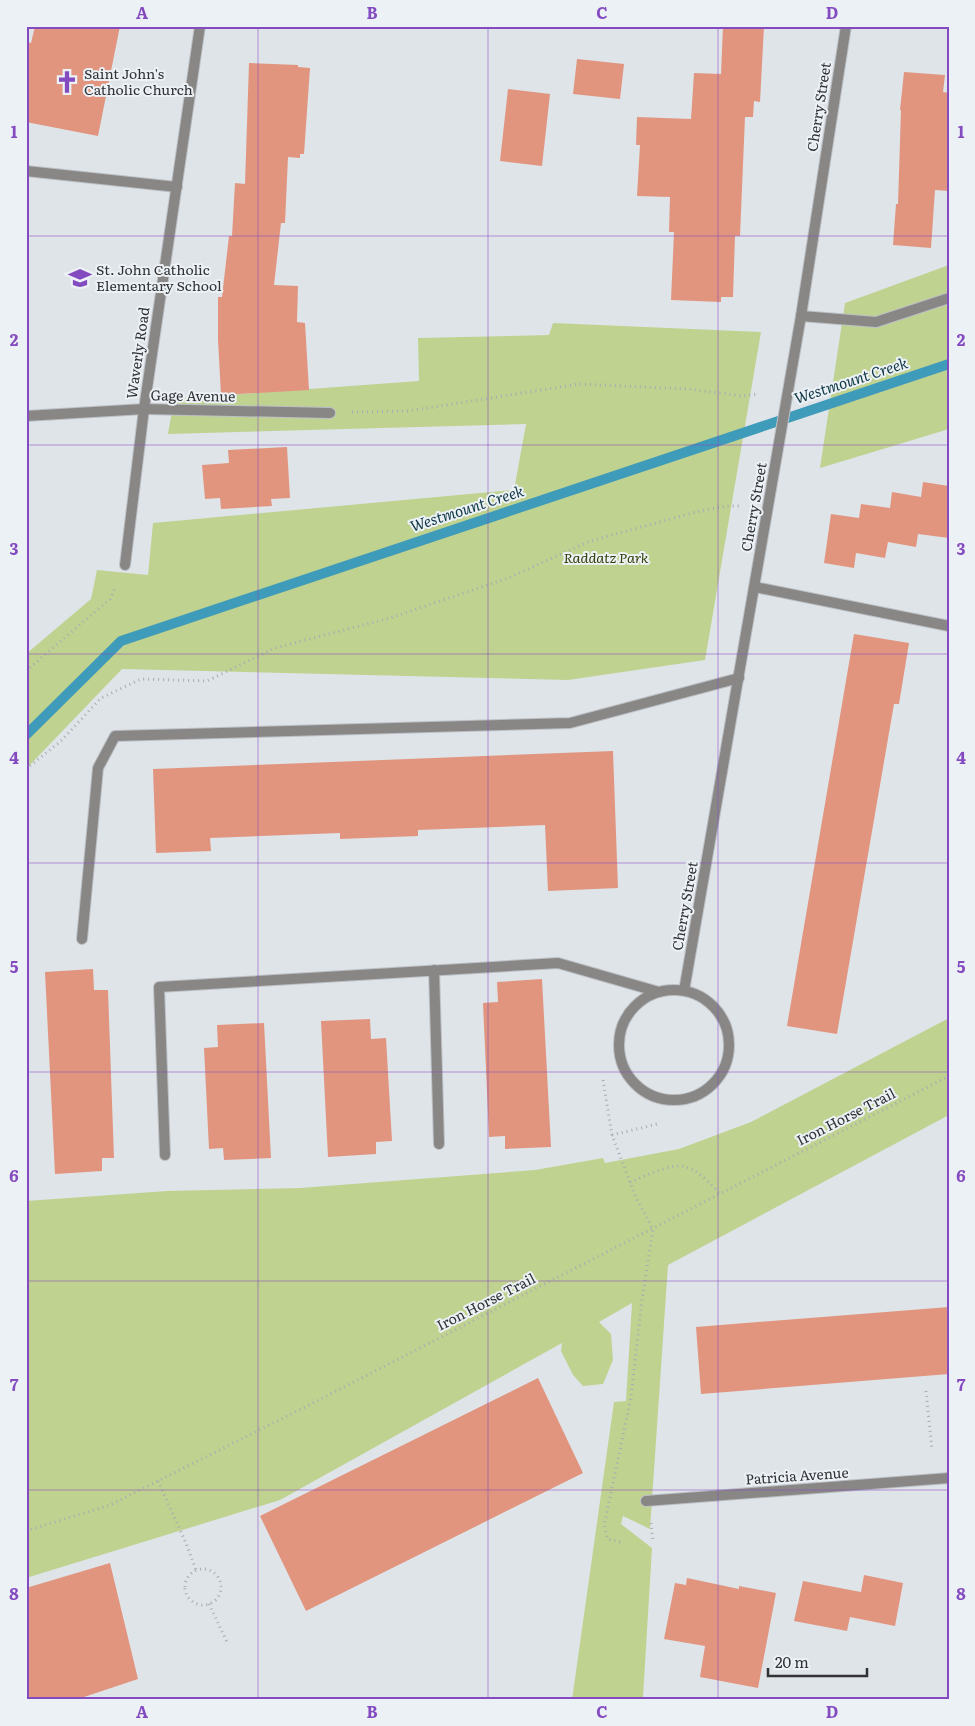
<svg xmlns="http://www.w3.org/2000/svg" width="975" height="1726" font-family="Literata,serif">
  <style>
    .green { fill: #c0d290 }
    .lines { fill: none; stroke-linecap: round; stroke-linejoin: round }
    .stream { stroke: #3f9bba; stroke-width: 10 }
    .building { fill: #e1957f }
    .lane-casing { stroke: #bcc0c5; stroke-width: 12 }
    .street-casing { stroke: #bcc0c5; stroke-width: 12 }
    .path { stroke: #a8acb0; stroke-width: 3; stroke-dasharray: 1 4; stroke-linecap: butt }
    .lane { stroke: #898785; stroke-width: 10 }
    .street { stroke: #898785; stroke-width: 10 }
    .grid { fill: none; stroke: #844ac0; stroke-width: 1; stroke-opacity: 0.55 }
    .labels { text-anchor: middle; stroke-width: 4; stroke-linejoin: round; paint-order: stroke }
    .poi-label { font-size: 14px; fill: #303234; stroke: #ecf1f6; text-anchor: start }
    .street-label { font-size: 14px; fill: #303234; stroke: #ecf1f6 }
    .park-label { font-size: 14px; font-style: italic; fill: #36410b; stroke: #ecf1f6 }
    .water-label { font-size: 15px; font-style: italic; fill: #0f3846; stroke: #ecf1f6 }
    .neatline { fill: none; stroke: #844ac0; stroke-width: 2 }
    .grid-label { font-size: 16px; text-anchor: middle; font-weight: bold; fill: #844ac0 }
  </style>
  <rect width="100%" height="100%" fill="#dfe4e9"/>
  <path class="green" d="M 949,265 L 949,429 L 820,468 L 845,303 Z
    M 553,323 L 761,332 L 705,660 L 568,680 L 122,669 L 26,769 L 26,654 L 91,599 L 97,570 L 148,575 L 153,523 L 514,490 L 526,424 L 168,434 L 174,399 L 419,381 L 418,338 L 549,335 Z
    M 949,1018 L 949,1115 L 668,1265 L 650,1529 L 623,1516 L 621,1524 L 652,1548 L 643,1697 L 639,1700 L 572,1700 L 614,1402 L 626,1401 L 632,1303 L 599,1322 L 611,1334 L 613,1360 L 603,1384 L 583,1386 L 573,1375 L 561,1351 L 562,1343 L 280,1500 L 26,1578 L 26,1201 L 167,1191 L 300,1188 L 535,1170 L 603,1158 L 605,1163 L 679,1149 L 751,1122 Z"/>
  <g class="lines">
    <path class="stream" d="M 26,735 L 121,641 L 949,364"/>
  </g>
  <path class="building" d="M 35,26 L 120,26 L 98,136 L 26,122 L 26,42 L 31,43 Z
    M 723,26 L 764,26 L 760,102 L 754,101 L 753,117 L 745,117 L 740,236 L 735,236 L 733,297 L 721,297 L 721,302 L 671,300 L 674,232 L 669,232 L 670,197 L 637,196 L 640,145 L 636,145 L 637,117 L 691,119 L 694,73 L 721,74 Z
    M 577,59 L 624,64 L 620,99 L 573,94 Z
    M 249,63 L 298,65 L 298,67 L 310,68 L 304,154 L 300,154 L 300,158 L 288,157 L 285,223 L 281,223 L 274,285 L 298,286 L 297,322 L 305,323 L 309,390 L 221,395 L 218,340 L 218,297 L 222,297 L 229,236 L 232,236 L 235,183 L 245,184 Z
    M 904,72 L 945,75 L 943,92 L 949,93 L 949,191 L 935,190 L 931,248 L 893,245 L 896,204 L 898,204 L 901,110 L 900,110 Z
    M 508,89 L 550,94 L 542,166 L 500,161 Z
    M 287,447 L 290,498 L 271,499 L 272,506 L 221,509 L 220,498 L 205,499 L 202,465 L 229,463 L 228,450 Z
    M 923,482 L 949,486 L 949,538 L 918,534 L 916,547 L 888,542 L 885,558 L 856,553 L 854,568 L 824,563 L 831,514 L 859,518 L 861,504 L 890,508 L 892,492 L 921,497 Z
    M 854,634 L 909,643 L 899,704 L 894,704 L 837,1034 L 787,1026 Z
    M 613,751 L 618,888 L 548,891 L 545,825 L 418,830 L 418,836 L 340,839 L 340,833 L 210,838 L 211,851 L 156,853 L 153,769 Z
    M 93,969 L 94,990 L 108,990 L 114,1158 L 102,1158 L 102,1171 L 55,1174 L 45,972 Z
    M 542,979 L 551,1147 L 505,1149 L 505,1136 L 489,1137 L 483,1003 L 498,1002 L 497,982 Z
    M 370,1019 L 371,1039 L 386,1038 L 392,1141 L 376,1142 L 376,1154 L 328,1157 L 321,1021 Z
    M 264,1023 L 271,1158 L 224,1160 L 223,1148 L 209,1149 L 204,1048 L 218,1047 L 217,1025 Z
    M 949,1307 L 949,1374 L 701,1394 L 696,1327 Z
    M 538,1378 L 583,1473 L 306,1611 L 260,1516 Z
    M 110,1563 L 138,1679 L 75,1700 L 26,1700 L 26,1588 Z
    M 864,1575 L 903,1583 L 895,1626 L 850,1617 L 847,1631 L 794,1621 L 803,1581 L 861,1592 Z
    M 687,1578 L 739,1589 L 739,1586 L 776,1593 L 758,1688 L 700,1677 L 705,1646 L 664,1639 L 675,1583 L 686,1585 Z"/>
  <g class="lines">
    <defs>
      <path id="lane" d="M 26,171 L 177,187
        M 801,316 L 876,322 L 949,298
        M 144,409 L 330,413
        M 755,587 L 949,626
        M 82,939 L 98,768 L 115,736 L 570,723 L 739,678
        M 434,970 L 439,1144
        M 165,1155 L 159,987 L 558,963 L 659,992"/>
      <path id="street" d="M 26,416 L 144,409
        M 125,565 L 144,409 L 200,26
        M619 1045a55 55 0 1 1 110 0a55 55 0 1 1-110 0Z
        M 684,991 L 801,316 L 846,26
        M 646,1501 L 949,1478"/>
    </defs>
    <use href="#lane" class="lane-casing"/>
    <use href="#street" class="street-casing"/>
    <path class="path" d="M 352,412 L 408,411 L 579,384 L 688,389 L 742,396 L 758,394
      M 26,671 L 110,599 L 116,586
      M 26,769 L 61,741 L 101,698 L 141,679 L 207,681 L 275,648 L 390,618 L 508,578 L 590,541 L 700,511 L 727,506 L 739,506
      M 603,1080 L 612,1135 L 636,1198 L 653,1229 L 642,1300 L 631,1397 L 604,1526 L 608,1539 L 623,1543
      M 612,1135 L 657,1124
      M 630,1182 C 644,1177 671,1162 686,1167 C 697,1169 713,1186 720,1194
      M 926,1391 L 932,1450
      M 158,1481 L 186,1543 L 196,1570
      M 651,1523 L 653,1542
      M 26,1531 L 110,1505 L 311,1404 L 949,1076
      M185 1587a18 18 0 1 1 36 0a18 18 0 1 1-36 0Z
      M 209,1604 L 227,1642"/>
    <use href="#lane" class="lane"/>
    <use href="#street" class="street"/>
  </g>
  <path class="grid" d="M 258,26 L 258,1700M 488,26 L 488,1700M 718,26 L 718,1700M 26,236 L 949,236M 26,445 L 949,445M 26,654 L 949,654M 26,863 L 949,863M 26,1072 L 949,1072M 26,1281 L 949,1281M 26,1490 L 949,1490"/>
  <defs>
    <symbol id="church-bare" viewBox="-9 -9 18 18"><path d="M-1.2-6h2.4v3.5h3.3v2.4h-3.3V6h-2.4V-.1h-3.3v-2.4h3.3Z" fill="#844ac0" stroke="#ecf1f6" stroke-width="2.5" paint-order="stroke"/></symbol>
    <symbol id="school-bare" viewBox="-9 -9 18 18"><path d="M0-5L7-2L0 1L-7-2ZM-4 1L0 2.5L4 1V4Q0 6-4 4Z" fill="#844ac0" stroke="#ecf1f6" stroke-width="2.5" paint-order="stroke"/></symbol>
  </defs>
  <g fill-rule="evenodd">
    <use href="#church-bare" x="51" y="66" width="32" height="32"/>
    <use href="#school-bare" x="64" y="262" width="32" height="32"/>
  </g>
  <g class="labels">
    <g class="poi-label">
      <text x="84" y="79">Saint John's<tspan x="84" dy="16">Catholic Church</tspan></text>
      <text x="96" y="275">St. John Catholic<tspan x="96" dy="16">Elementary School</tspan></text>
    </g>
    <g class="street-label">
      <text transform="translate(819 107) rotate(-81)" y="5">Cherry Street</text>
      <text transform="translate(138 353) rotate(-82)" y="5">Waverly Road</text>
      <text transform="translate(193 396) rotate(1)" y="5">Gage Avenue</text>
      <text transform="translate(754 507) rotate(-80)" y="5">Cherry Street</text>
      <text transform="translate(685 906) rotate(-80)" y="5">Cherry Street</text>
      <text transform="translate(846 1117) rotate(-27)" y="5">Iron Horse Trail</text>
      <text transform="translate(486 1302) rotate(-27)" y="5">Iron Horse Trail</text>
      <text transform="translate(797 1476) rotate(-4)" y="5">Patricia Avenue</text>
    </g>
    <g class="park-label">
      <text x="606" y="563">Raddatz Park</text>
    </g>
    <g class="water-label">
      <text transform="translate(851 381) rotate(-18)" y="5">Westmount Creek</text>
      <text transform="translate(467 509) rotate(-18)" y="5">Westmount Creek</text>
    </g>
  </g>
  <rect width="975" height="1726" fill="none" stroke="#ecf1f6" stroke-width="55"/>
  <path d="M768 1668v8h99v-8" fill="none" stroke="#303234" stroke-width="2.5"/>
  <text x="775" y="1668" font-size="15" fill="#303234" stroke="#ecf1f6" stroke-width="4" paint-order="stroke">20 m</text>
  <rect x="28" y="28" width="920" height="1670" class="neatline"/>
  <g class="grid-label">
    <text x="142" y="19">A</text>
    <text x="372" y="19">B</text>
    <text x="602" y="19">C</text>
    <text x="832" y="19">D</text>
    <text x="14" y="138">1</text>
    <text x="961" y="138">1</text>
    <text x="14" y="346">2</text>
    <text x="961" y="346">2</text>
    <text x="14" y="555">3</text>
    <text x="961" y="555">3</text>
    <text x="14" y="764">4</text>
    <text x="961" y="764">4</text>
    <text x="14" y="973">5</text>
    <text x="961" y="973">5</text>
    <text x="14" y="1182">6</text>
    <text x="961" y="1182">6</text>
    <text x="14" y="1391">7</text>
    <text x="961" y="1391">7</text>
    <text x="14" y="1600">8</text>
    <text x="961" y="1600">8</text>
    <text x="142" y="1718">A</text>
    <text x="372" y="1718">B</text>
    <text x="602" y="1718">C</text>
    <text x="832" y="1718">D</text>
  </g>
</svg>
